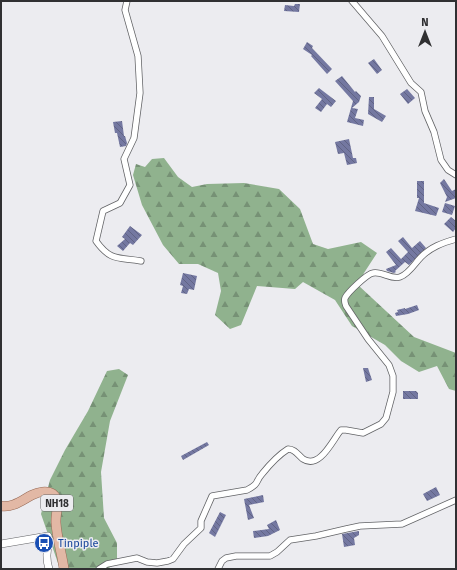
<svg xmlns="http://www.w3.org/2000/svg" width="457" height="570" font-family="'Fira Sans',sans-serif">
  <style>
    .forest { fill: url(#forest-firs) }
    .building { fill: url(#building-back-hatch) }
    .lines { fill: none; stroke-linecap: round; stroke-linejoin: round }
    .minor-casing { stroke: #626366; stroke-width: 7 }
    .tertiary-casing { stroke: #626366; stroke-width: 8 }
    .primary-casing { stroke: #976a56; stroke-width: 10 }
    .minor { stroke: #fff; stroke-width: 5.5 }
    .tertiary { stroke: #fff; stroke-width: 7 }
    .primary { stroke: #e2b8a5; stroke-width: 9 }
    .labels { text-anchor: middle; stroke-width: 3; stroke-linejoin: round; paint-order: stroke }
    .shield { fill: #ececf0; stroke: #68686b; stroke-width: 1 }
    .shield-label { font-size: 10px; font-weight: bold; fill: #303032 }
    .transit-label { font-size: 11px; fill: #164399; stroke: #ececf0; text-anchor: start }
  </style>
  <defs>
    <pattern id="forest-firs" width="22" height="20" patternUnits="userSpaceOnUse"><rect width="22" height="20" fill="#90b28e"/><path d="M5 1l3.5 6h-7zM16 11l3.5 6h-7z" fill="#769175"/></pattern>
    <pattern id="building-back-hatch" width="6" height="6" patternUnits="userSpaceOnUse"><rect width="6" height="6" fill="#7478a1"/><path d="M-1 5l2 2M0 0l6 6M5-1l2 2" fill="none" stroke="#606384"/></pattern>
  </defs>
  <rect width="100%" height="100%" fill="#ececf0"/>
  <path class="forest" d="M 164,158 L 178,177 L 192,187 L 207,184 L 244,183 L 279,189 L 300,209 L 313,244 L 328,249 L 361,242 L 377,253 L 364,273 L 358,285 L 414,337 L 456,353 L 456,391 L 449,389 L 437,366 L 419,372 L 401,361 L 385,345 L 352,326 L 335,300 L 303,282 L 295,289 L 257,286 L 241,325 L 230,329 L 215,315 L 221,291 L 218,273 L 198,264 L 179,264 L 163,245 L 142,205 L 133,175 L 136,164 L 145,167 L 152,159 Z
    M 119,369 L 128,375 L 110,421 L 101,472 L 104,518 L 117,543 L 117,563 L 107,569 L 60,569 L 41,514 L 50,480 L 65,450 L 88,411 L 107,371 Z"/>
  <path class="building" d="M 295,4 L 300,4 L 299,12 L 284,11 L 285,5 L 294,6 Z
    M 307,42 L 313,46 L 312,48 L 332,69 L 327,74 L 311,56 L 312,55 L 303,49 Z
    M 374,59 L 382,70 L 377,74 L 368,63 Z
    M 342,76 L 355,92 L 356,91 L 361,96 L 359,102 L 352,108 L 358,109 L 355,118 L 364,120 L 363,126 L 347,122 L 353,101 L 335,81 Z
    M 319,88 L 336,101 L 331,107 L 327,104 L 321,112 L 315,108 L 322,99 L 314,93 Z
    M 407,89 L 415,98 L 408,104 L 400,94 Z
    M 369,97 L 374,97 L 374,109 L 386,116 L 382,122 L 368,114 Z
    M 122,121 L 124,136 L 125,136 L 127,143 L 126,146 L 120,147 L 117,133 L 115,133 L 113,122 Z
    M 349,139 L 353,158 L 356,158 L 357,163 L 347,165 L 344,153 L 338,154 L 335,142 Z
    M 444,179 L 452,191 L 456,189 L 456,198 L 445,202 L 447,197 L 440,183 Z
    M 417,181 L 424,181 L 424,203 L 439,208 L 436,216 L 415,211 L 419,198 L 417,198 Z
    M 445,203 L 455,206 L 452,215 L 442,212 Z
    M 451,217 L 456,221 L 456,228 L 453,232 L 444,224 Z
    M 130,226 L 142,235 L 133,245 L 130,243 L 123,251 L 117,246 L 125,239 L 122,237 Z
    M 403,237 L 412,248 L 420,241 L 426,248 L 409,265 L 405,262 L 395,271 L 396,272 L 394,273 L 387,271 L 386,269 L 396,265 L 386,252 L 391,248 L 401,259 L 408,252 L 398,241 Z
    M 183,273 L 197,276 L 194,290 L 189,289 L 187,294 L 181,293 L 183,286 L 180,285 Z
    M 417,305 L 419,310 L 408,314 L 396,316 L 395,313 L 398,312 L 397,310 L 405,308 L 405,309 Z
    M 363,368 L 368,368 L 372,380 L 366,382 Z
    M 403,391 L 416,391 L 418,393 L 418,399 L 403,399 Z
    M 207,442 L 209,445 L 183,460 L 181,456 Z
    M 436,487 L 440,495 L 427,501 L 423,494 Z
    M 263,495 L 264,502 L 249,505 L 254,518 L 248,520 L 244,499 Z
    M 220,512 L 226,515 L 215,537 L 209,533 Z
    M 276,520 L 280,530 L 268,536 L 254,538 L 253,531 L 269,529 L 267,525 Z
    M 359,531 L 359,535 L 354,538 L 355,545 L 344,547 L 342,534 Z"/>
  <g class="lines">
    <defs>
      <path id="minor" d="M 127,1 L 125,10 L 138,56 L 140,93 L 134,138 L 124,159 L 130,185 L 120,203 L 103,211 L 96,241 C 111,262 119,257 141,261
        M 352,1 L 382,36 L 411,83 L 421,92 L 425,111 L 434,132 L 441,160 L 448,170 L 456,175
        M 99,569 L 107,564 L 137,558 L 147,562 L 157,563 L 168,561 L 173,559 L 184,544 L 201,528 L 201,521 L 212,496 L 247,490 C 260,483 255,482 262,474 C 270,464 277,456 288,449 C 295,449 298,455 303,459 C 320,470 333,439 341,430 L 346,430 L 363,433 L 381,424 L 386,418 L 393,392 L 393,376 L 389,365 L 368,339 L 346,306 C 345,303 344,301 345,298 C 348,292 367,274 373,273 C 382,271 391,280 400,277 C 409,274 415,263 421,257 C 431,247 442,243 456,239
        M 218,569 L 222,561 L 226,558 L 236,556 L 270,556 L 277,552 L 290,540 L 316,536 L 346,529 L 360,526 L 402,524 L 456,500"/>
      <path id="tertiary" d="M 1,544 L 48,536 L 50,541 C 46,550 46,559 49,569"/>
      <path id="primary" d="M 1,506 C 13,508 22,500 32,495 C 38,492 47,490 53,494 C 61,500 55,515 56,523 C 57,539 62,554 64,569"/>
    </defs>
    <use href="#minor" class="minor-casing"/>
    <use href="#tertiary" class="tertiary-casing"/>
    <use href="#primary" class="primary-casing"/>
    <use href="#minor" class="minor"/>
    <use href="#tertiary" class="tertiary"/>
    <use href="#primary" class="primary"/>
  </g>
  <defs>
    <symbol id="bus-disc" viewBox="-11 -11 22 22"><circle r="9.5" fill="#1a4fb4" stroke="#ececf0"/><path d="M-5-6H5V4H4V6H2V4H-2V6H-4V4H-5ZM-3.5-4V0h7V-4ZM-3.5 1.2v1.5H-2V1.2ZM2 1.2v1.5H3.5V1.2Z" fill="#fff"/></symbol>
  </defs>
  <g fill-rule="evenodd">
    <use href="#bus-disc" x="33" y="532" width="22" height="22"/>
  </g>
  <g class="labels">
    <rect class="shield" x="41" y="495" width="32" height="16" rx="3"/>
    <g class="shield-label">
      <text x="57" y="507">NH18</text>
    </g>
    <g class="transit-label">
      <text x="58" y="547">Tinpiple</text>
    </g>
  </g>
  <rect width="457" height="570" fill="none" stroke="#303032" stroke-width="4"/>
  <g transform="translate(425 32)" stroke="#ececf0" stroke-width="3" paint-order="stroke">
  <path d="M0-3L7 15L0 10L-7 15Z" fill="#303032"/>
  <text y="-6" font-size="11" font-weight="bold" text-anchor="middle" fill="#303032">N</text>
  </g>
</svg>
